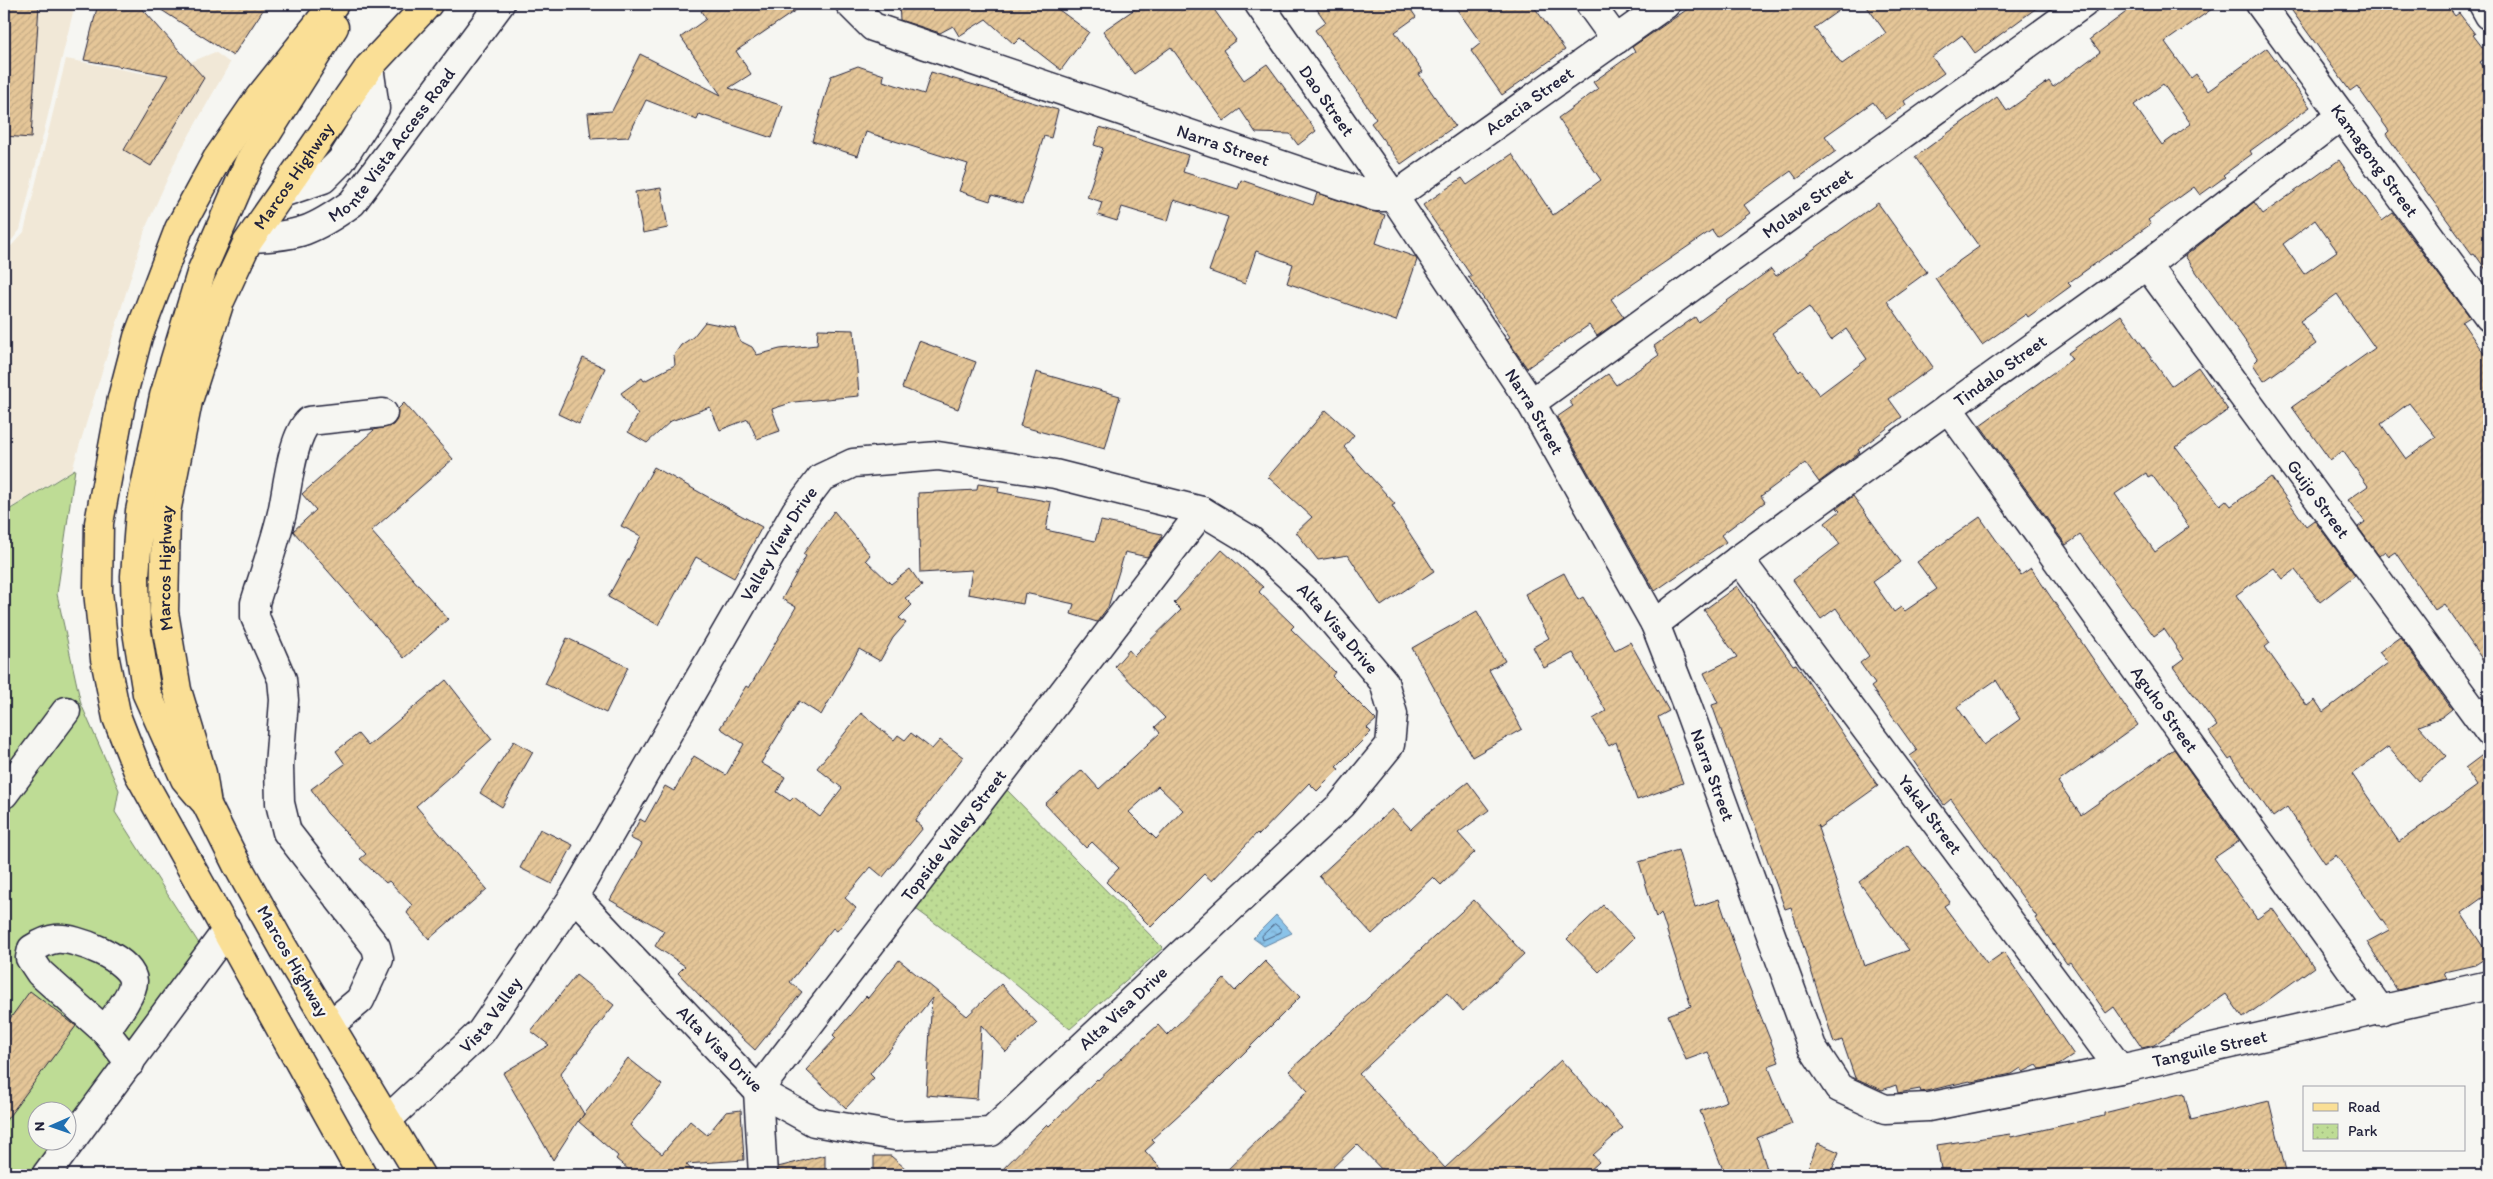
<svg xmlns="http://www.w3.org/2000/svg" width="2493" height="1179" font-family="Itim,sans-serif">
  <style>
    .built { fill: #f1e8d7 }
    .grass { fill: #bedc95; stroke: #707f68 }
    .park { fill: url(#park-dots); stroke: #707f68 }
    .water { fill: url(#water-ripples); stroke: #6083a3 }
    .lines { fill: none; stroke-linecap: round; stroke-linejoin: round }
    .shore { stroke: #4c6281; stroke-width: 1 }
    .building { fill: url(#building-hatch); stroke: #22223b; fill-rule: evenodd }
    .minor-casing { stroke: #22223b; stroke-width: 31 }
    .major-casing { stroke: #22223b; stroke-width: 31 }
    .minor { stroke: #f6f6f2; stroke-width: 28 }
    .major { stroke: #fadf96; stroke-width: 28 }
    .labels { text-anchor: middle; stroke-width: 4.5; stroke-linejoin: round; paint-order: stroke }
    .street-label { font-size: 18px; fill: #22223b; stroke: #f6f6f2 }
  </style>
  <defs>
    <pattern id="park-dots" width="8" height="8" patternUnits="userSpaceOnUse" patternTransform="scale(1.25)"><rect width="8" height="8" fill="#bedc95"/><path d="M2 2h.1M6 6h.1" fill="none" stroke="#a3bc81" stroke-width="1.8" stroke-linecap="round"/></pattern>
    <pattern id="water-ripples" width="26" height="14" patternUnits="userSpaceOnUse" patternTransform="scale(1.25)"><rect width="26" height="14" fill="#8ac3e9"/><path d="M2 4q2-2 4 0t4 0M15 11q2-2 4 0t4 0" fill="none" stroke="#77a7c9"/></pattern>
    <pattern id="building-hatch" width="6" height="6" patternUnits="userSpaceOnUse" patternTransform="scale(1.25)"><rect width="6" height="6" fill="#e5c698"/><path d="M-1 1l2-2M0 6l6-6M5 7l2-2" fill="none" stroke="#c4aa84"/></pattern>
  </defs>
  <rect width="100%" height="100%" fill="#f6f6f2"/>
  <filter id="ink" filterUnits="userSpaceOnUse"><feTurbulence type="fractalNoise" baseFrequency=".02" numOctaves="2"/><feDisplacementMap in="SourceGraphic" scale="10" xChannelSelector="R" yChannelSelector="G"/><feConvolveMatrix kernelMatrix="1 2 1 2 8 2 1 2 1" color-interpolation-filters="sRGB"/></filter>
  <g filter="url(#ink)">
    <path class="built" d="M 4,4 L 75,4 L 20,230 L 4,250 Z
      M 215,52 L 230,63 L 178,155 L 146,227 L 72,470 L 4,512 L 4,254 L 24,232 L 66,59 L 157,76 Z"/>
    <path class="grass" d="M 75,469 L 57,594 L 81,704 L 119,790 L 115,812 L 205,953 L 68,1136 L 68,1112 L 38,1112 L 38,1142 L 63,1142 L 38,1175 L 4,1175 L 4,513 Z"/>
    <path class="park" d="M 1003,786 L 1163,948 L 1070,1029 L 987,961 L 909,904 Z"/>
    <path class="water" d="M 1276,915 L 1292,933 L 1264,946 L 1253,938 Z"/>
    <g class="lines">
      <path class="shore" d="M 1275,924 L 1281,929 L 1281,932 L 1263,940 L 1262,936 Z"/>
    </g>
    <path class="building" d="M 4,4 L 39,4 L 31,138 L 4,136 Z
      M 98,4 L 138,4 L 204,78 L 151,166 L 124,150 L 168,75 L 84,60 Z
      M 152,4 L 267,4 L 233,56 Z
      M 712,4 L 805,4 L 736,51 L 751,74 L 729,88 L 783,106 L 772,138 L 699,114 L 697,120 L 646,100 L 628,137 L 591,139 L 588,113 L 612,111 L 640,54 L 721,95 L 681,37 L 706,19 L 701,11 Z
      M 899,4 L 1051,4 L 1089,32 L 1061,70 L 1020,38 L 1014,44 L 986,19 L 959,36 L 953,26 L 940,33 L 900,20 Z
      M 1142,4 L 1210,4 L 1236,40 L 1223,50 L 1244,80 L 1267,64 L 1316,131 L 1298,145 L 1290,134 L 1256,133 L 1240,109 L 1224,121 L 1171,47 L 1134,74 L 1103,31 Z
      M 1313,4 L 1407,4 L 1416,17 L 1395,32 L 1423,72 L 1419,74 L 1455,126 L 1401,164 L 1371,123 L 1376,119 L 1315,30 L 1326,22 Z
      M 1453,4 L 1532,4 L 1565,50 L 1502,95 L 1471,51 L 1481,43 Z
      M 1695,4 L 1848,4 L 1814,28 L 1842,64 L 1886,33 L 1865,4 L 2042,4 L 1975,53 L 1962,35 L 1932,57 L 1944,73 L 1904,101 L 1906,105 L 1886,119 L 1873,102 L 1825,136 L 1836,151 L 1797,179 L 1791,171 L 1744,205 L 1750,213 L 1717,237 L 1712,230 L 1611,299 L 1624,317 L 1597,336 L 1589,325 L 1527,368 L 1507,339 L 1510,337 L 1468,276 L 1472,277 L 1423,205 L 1462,178 L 1467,185 L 1512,154 L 1553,215 L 1601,180 L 1558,118 L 1598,89 L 1593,82 L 1635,52 L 1632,47 Z
      M 2137,4 L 2219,4 L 2165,42 L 2191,78 L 2196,74 L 2208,91 L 2267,48 L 2310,107 L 2250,151 L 2252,154 L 2223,175 L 2225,177 L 2200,195 L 2194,187 L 2148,220 L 2151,224 L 2068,283 L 2071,286 L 2028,317 L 2026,314 L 1982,345 L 1935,278 L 1979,247 L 1978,245 L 1915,157 L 1997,97 L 2007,111 L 2049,81 L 2053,87 L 2100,52 L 2090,39 ZM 2163,84 L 2191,124 L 2162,145 L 2134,105 Z
      M 2287,4 L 2446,4 L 2455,16 L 2459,13 L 2475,34 L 2473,35 L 2489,56 L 2480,62 L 2489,74 L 2489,274 L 2474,253 L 2472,254 L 2417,179 L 2386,134 L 2389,131 L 2357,86 L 2350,91 Z
      M 858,66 L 884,75 L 883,81 L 924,94 L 931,72 L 1058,110 L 1051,138 L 1044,136 L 1022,204 L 992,195 L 990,201 L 959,191 L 968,164 L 866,132 L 858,156 L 812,141 L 831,76 Z
      M 1100,127 L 1188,155 L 1183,172 L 1238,189 L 1241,180 L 1313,205 L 1317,193 L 1385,215 L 1376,243 L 1415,257 L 1417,260 L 1396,321 L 1287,283 L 1293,264 L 1256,251 L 1245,284 L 1209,271 L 1228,217 L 1174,200 L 1168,221 L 1122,207 L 1117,221 L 1098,215 L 1102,202 L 1087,197 L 1103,148 L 1094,145 Z
      M 2339,160 L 2382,221 L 2393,213 L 2470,317 L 2462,322 L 2489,361 L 2489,669 L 2444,604 L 2435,610 L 2395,552 L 2389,556 L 2385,551 L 2379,556 L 2358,527 L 2365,522 L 2348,500 L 2368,486 L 2343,451 L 2330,460 L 2292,407 L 2375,348 L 2337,294 L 2300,321 L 2316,344 L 2264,381 L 2253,364 L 2258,359 L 2185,256 L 2254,202 L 2263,214 ZM 2315,220 L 2337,251 L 2304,274 L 2283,244 ZM 2409,403 L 2436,437 L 2406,459 L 2381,424 Z
      M 661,188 L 668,228 L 643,233 L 635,192 Z
      M 1878,203 L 1927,272 L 1887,301 L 1933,367 L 1889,399 L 1902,417 L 1858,450 L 1860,452 L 1819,482 L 1805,463 L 1761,496 L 1765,502 L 1721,535 L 1726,542 L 1655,591 L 1557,417 L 1573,406 L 1569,401 L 1608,374 L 1616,385 L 1659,355 L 1654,346 L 1695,317 L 1698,322 L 1771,269 L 1776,276 ZM 1809,307 L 1831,340 L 1846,329 L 1867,359 L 1819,395 L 1801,370 L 1799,372 L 1772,333 Z
      M 2121,315 L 2171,386 L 2198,367 L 2228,410 L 2176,447 L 2220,505 L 2226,500 L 2231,506 L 2271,477 L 2306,526 L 2314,520 L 2355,575 L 2320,602 L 2295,570 L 2283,579 L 2274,568 L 2236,595 L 2270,643 L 2265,647 L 2307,706 L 2315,700 L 2323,712 L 2388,663 L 2379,652 L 2400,637 L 2452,709 L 2442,717 L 2419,726 L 2446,756 L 2418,781 L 2388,747 L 2352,774 L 2399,842 L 2477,786 L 2465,768 L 2489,750 L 2489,893 L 2461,913 L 2489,956 L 2475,965 L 2444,972 L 2447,979 L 2397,990 L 2367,942 L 2389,930 L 2336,855 L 2325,863 L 2287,807 L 2273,817 L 2232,758 L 2229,760 L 2209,732 L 2217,726 L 2173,667 L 2184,659 L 2164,629 L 2154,636 L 2080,535 L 2066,545 L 1980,425 L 2072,359 L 2068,353 ZM 2146,473 L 2148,477 L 2152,475 L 2189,527 L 2155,552 L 2115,494 Z
      M 705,322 L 735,328 L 740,341 L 752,347 L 757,355 L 780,349 L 817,345 L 818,329 L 854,330 L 859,396 L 794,402 L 772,409 L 780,431 L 757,439 L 748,419 L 720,430 L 710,407 L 671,421 L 647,443 L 628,432 L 638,415 L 621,393 L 642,378 L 644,381 L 675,365 L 674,355 L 681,345 L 693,337 Z
      M 919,341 L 976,362 L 958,409 L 902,388 Z
      M 583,358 L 605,368 L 579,424 L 558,414 Z
      M 1036,372 L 1120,396 L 1105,449 L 1020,426 Z
      M 404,403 L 453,459 L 371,531 L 448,619 L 404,658 L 293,531 L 316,510 L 302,494 L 374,430 L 393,425 L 397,419 L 398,409 Z
      M 1326,410 L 1354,435 L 1344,447 L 1395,504 L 1392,506 L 1434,571 L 1381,606 L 1348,555 L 1318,560 L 1296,532 L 1312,517 L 1268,477 Z
      M 654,467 L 762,527 L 734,578 L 696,557 L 658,625 L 608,597 L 641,536 L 621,526 Z
      M 978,484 L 999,487 L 998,492 L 1051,502 L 1046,530 L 1095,541 L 1101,521 L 1162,534 L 1161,539 L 1147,557 L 1125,552 L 1108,607 L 1097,622 L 1071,614 L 1074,604 L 1025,593 L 1023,604 L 968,594 L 972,570 L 920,573 L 918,493 L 977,490 Z
      M 1853,496 L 1901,562 L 1873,582 L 1894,612 L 1901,607 L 1905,611 L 1937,589 L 1917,562 L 1980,517 L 2021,575 L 2031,568 L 2138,725 L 2058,782 L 2081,815 L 2174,749 L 2239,841 L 2214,858 L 2257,919 L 2272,908 L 2314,967 L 2243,1018 L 2226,994 L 2154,1045 L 2142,1048 L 2114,1007 L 2106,1013 L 2070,962 L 2067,964 L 2035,918 L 2037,917 L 1951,799 L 1944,805 L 1910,756 L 1917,751 L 1871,687 L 1875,684 L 1860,663 L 1869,656 L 1836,608 L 1821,619 L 1793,580 L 1840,544 L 1825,523 L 1840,511 L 1837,508 ZM 1996,680 L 2020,719 L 1984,745 L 1957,707 Z
      M 834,511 L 870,555 L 866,560 L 891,584 L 910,569 L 922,586 L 905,598 L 912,605 L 899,618 L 906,623 L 893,638 L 880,661 L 859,649 L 821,715 L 799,701 L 761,763 L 785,777 L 777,792 L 790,801 L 794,797 L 820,817 L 842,788 L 817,768 L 861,713 L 894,740 L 898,735 L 905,740 L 911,733 L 932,749 L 940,740 L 963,757 L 915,821 L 923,828 L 883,877 L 871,867 L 845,898 L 856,908 L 837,931 L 833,928 L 790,982 L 802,992 L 755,1050 L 728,1025 L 678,973 L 685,966 L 655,946 L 664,931 L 610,900 L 642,844 L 630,838 L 640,819 L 645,822 L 665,786 L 674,791 L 694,756 L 726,775 L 744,744 L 720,728 L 746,686 L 749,688 L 796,607 L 782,599 L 806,556 L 803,554 Z
      M 1222,550 L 1263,587 L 1259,592 L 1294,626 L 1291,629 L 1335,672 L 1332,676 L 1376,720 L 1367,728 L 1371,732 L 1336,767 L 1339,769 L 1317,791 L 1309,783 L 1259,835 L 1257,833 L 1212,881 L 1204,874 L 1151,927 L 1106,882 L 1119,868 L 1092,842 L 1086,848 L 1045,804 L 1082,770 L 1099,789 L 1160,733 L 1155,727 L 1165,718 L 1115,666 L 1129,650 L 1134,656 L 1181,610 L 1174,603 ZM 1158,786 L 1183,810 L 1156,839 L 1129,812 Z
      M 1564,573 L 1578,600 L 1583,597 L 1615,650 L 1630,642 L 1669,711 L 1658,717 L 1683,783 L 1637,800 L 1616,742 L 1609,746 L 1593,719 L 1606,711 L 1573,653 L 1544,668 L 1533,647 L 1549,638 L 1525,594 Z
      M 1737,586 L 1793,665 L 1796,664 L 1878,786 L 1819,828 L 1817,825 L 1864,966 L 1909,950 L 1859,882 L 1907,845 L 1950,902 L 1944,906 L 1987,964 L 2004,952 L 2074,1055 L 2059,1065 L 2040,1069 L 2037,1065 L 2023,1072 L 2021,1068 L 2012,1074 L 1971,1082 L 1970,1081 L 1926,1091 L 1921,1092 L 1920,1089 L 1898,1093 L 1896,1085 L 1882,1090 L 1855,1078 L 1842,1040 L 1834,1043 L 1791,907 L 1785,909 L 1712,705 L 1718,703 L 1704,673 L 1737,657 L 1704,610 Z
      M 1477,611 L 1505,661 L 1489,670 L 1522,729 L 1472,757 L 1412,648 Z
      M 567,638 L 628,667 L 606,713 L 545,684 Z
      M 446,680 L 492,739 L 416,806 L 487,889 L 429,939 L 407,913 L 412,905 L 389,881 L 386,883 L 360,859 L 366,854 L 327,813 L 311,789 L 345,764 L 336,751 L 358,734 L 368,746 Z
      M 514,741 L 533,752 L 502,807 L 480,793 Z
      M 1468,782 L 1489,810 L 1458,833 L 1475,852 L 1441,885 L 1433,877 L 1372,934 L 1319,876 L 1392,809 L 1411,829 L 1427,814 Z
      M 540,829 L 573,845 L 552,884 L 520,868 Z
      M 1678,850 L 1695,907 L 1719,899 L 1744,974 L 1779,1062 L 1768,1066 L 1792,1124 L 1757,1138 L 1769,1175 L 1725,1175 L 1700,1111 L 1727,1101 L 1708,1052 L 1686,1060 L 1668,1015 L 1691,1006 L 1661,913 L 1656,918 L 1639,862 Z
      M 1474,900 L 1524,954 L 1463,1011 L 1447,993 L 1359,1074 L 1445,1168 L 1561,1060 L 1623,1128 L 1593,1155 L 1599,1162 L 1585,1175 L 1387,1175 L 1357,1144 L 1325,1175 L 1222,1175 L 1308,1091 L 1289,1071 Z
      M 1603,905 L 1634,938 L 1599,972 L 1567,939 Z
      M 899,960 L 967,1016 L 1001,984 L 1037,1023 L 1006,1052 L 981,1025 L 977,1099 L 926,1095 L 932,998 L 870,1074 L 874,1078 L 846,1108 L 806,1070 L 836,1038 L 833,1035 L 866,996 L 868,998 Z
      M 1265,961 L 1300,997 L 1215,1082 L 1152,1139 L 1155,1142 L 1145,1151 L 1167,1175 L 997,1175 L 1047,1124 L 1049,1126 L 1097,1079 L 1098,1080 L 1158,1025 L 1167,1035 L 1224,979 L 1235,991 Z
      M 576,975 L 614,1005 L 560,1074 L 584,1114 L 579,1121 L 628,1058 L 662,1085 L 630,1125 L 643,1139 L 662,1154 L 690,1121 L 707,1135 L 726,1112 L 741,1110 L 744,1160 L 686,1164 L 696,1175 L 635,1175 L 616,1159 L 618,1156 L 578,1121 L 553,1160 L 503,1073 L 549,1045 L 531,1031 Z
      M 30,991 L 76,1026 L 4,1123 L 4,1027 Z
      M 2184,1093 L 2191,1120 L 2269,1101 L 2287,1175 L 1942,1175 L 1937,1145 L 2010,1134 L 2011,1137 L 2104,1116 L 2104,1113 Z
      M 1818,1143 L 1839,1152 L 1830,1175 L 1805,1175 Z
      M 825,1155 L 825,1175 L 778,1175 L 778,1167 Z
      M 874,1156 L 891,1156 L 913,1175 L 874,1175 Z"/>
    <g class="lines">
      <defs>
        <g id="minor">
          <path id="s1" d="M 850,4 L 873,27 L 1376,197 L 1394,197"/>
          <path id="s2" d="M 1259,4 L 1394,197 L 1531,403 L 1655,624 L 1688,708 L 1812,1047 L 1839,1088 L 1885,1109 L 1928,1107 L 2120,1069 L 2489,985"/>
          <path d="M 1590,4 L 1616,40"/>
          <path id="s3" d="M 2260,4 L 2489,317"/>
          <path d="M 2483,4 L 2489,15"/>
          <path d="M 282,193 L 323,179 L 341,161 L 375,108 L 369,67"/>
          <path id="s4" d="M 1394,197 L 1666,4"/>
          <path id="s5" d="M 251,238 C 299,236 313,231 352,203 L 500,4"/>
          <path id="s6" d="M 2147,265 L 2489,732"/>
          <path id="s7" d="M 1531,403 L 2083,4"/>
          <path id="s8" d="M 1948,408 L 2381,1011"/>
          <path id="s9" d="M 1739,559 L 2120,1069"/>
          <path id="s10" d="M 1655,624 L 1739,559 L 2147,265 L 2342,115"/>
          <path d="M 4,794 L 66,711"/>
          <path d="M 330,1025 L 360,1000 L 379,959 L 376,947 L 287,832 L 280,803 L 279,766 L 284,700 L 282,679 L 255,617 L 255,603 C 264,573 275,543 282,513 C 287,491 292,436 309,421 L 383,413"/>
          <path d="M 105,1031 C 112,1021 134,993 133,981 C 131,959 76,937 56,939 C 47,940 40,944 32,949 L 30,958 L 40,973 L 105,1031 L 130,1063"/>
          <path id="s11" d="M 387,1120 L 481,1032 L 574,896 L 796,511 L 821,478 L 853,463 L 938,456 L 1055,474 L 1202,511 L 1250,540 L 1313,598 L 1384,682 L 1393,714 L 1390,745 L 1341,805 L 991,1132 L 895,1136 L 814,1122 L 758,1091 L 574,896"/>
          <path d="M 46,1175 L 227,930"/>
          <path id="s12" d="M 763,1175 L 758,1091 L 1202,511"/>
        </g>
        <g id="major">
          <path d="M 334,4 L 259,98 L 217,159 L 179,229 L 138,337 L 122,398 L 99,523 L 98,591 L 105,659 L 117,718 L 139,774 L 362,1175"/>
          <path d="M 203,800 L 185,779 L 147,694 L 136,625 L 135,576 L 140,511 L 164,396 L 202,270 L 249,162 L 334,27"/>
          <path id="s13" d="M 420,1175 L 284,949 L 237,865 L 207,805 L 202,773 L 177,690 L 164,612 L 166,512 L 188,401 L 220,301 L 247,243 L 369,67 L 428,4"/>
        </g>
      </defs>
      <use href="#minor" class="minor-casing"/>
      <use href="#major" class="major-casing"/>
      <use href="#minor" class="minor"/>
      <use href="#major" class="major"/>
    </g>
  </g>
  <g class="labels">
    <g class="street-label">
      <text dy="6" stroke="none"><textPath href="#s2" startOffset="118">Dao Street</textPath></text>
      <text dy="6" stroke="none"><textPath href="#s4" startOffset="166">Acacia Street</textPath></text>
      <text dy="6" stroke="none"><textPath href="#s5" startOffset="179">Monte Vista Access Road</textPath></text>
      <text dy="6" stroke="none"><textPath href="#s1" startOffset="402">Narra Street</textPath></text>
      <text dy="6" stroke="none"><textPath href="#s3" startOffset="194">Kamagong Street</textPath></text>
      <text dy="6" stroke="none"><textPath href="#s13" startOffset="1089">Marcos Highway</textPath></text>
      <text dy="6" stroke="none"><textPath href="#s7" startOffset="341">Molave Street</textPath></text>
      <text dy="6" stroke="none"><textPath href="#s10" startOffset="428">Tindalo Street</textPath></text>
      <text dy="6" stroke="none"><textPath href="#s2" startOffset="492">Narra Street</textPath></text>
      <text dy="6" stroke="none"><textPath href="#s6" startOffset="290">Guijo Street</textPath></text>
      <text dy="6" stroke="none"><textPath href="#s11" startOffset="701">Valley View Drive</textPath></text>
      <text dy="6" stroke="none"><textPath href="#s13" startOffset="669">Marcos Highway</textPath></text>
      <text dy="6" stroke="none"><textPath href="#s11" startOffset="1351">Alta Visa Drive</textPath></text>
      <text dy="6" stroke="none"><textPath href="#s8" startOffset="371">Aguho Street</textPath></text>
      <text dy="6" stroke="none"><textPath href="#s2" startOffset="898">Narra Street</textPath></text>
      <text dy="6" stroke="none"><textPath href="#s9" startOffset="319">Yakal Street</textPath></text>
      <text dy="6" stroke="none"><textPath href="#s12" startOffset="406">Topside Valley Street</textPath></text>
      <text transform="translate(293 961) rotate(60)" y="6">Marcos Highway</text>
      <text transform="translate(1123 1008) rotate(-43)" y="6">Alta Visa Drive</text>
      <text dy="6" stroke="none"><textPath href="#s11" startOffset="148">Vista Valley</textPath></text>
      <text transform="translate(720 1049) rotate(45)" y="6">Alta Visa Drive</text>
      <text dy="6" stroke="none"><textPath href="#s2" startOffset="1618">Tanguile Street</textPath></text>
    </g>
  </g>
  <rect width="2493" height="1179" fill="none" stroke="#f6f6f2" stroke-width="20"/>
  <rect x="10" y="10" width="2473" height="1159" fill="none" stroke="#22223b" stroke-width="2" filter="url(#ink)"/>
  <rect x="2303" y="1086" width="162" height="65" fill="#f6f6f2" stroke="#a1a1a9"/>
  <rect x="2313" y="1103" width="25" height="8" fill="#fadf96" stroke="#a1a1a9"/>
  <text x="2348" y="1112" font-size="15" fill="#22223b">Road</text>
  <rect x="2313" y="1124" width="25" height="15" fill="url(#park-dots)" stroke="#a1a1a9"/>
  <text x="2348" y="1136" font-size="15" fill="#22223b">Park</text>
  <g transform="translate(52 1126) rotate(268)"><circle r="24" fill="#f6f6f2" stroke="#a1a1a9"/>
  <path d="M0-4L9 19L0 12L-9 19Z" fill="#1f6fb2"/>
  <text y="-8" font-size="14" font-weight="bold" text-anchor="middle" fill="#22223b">N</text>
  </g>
</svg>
